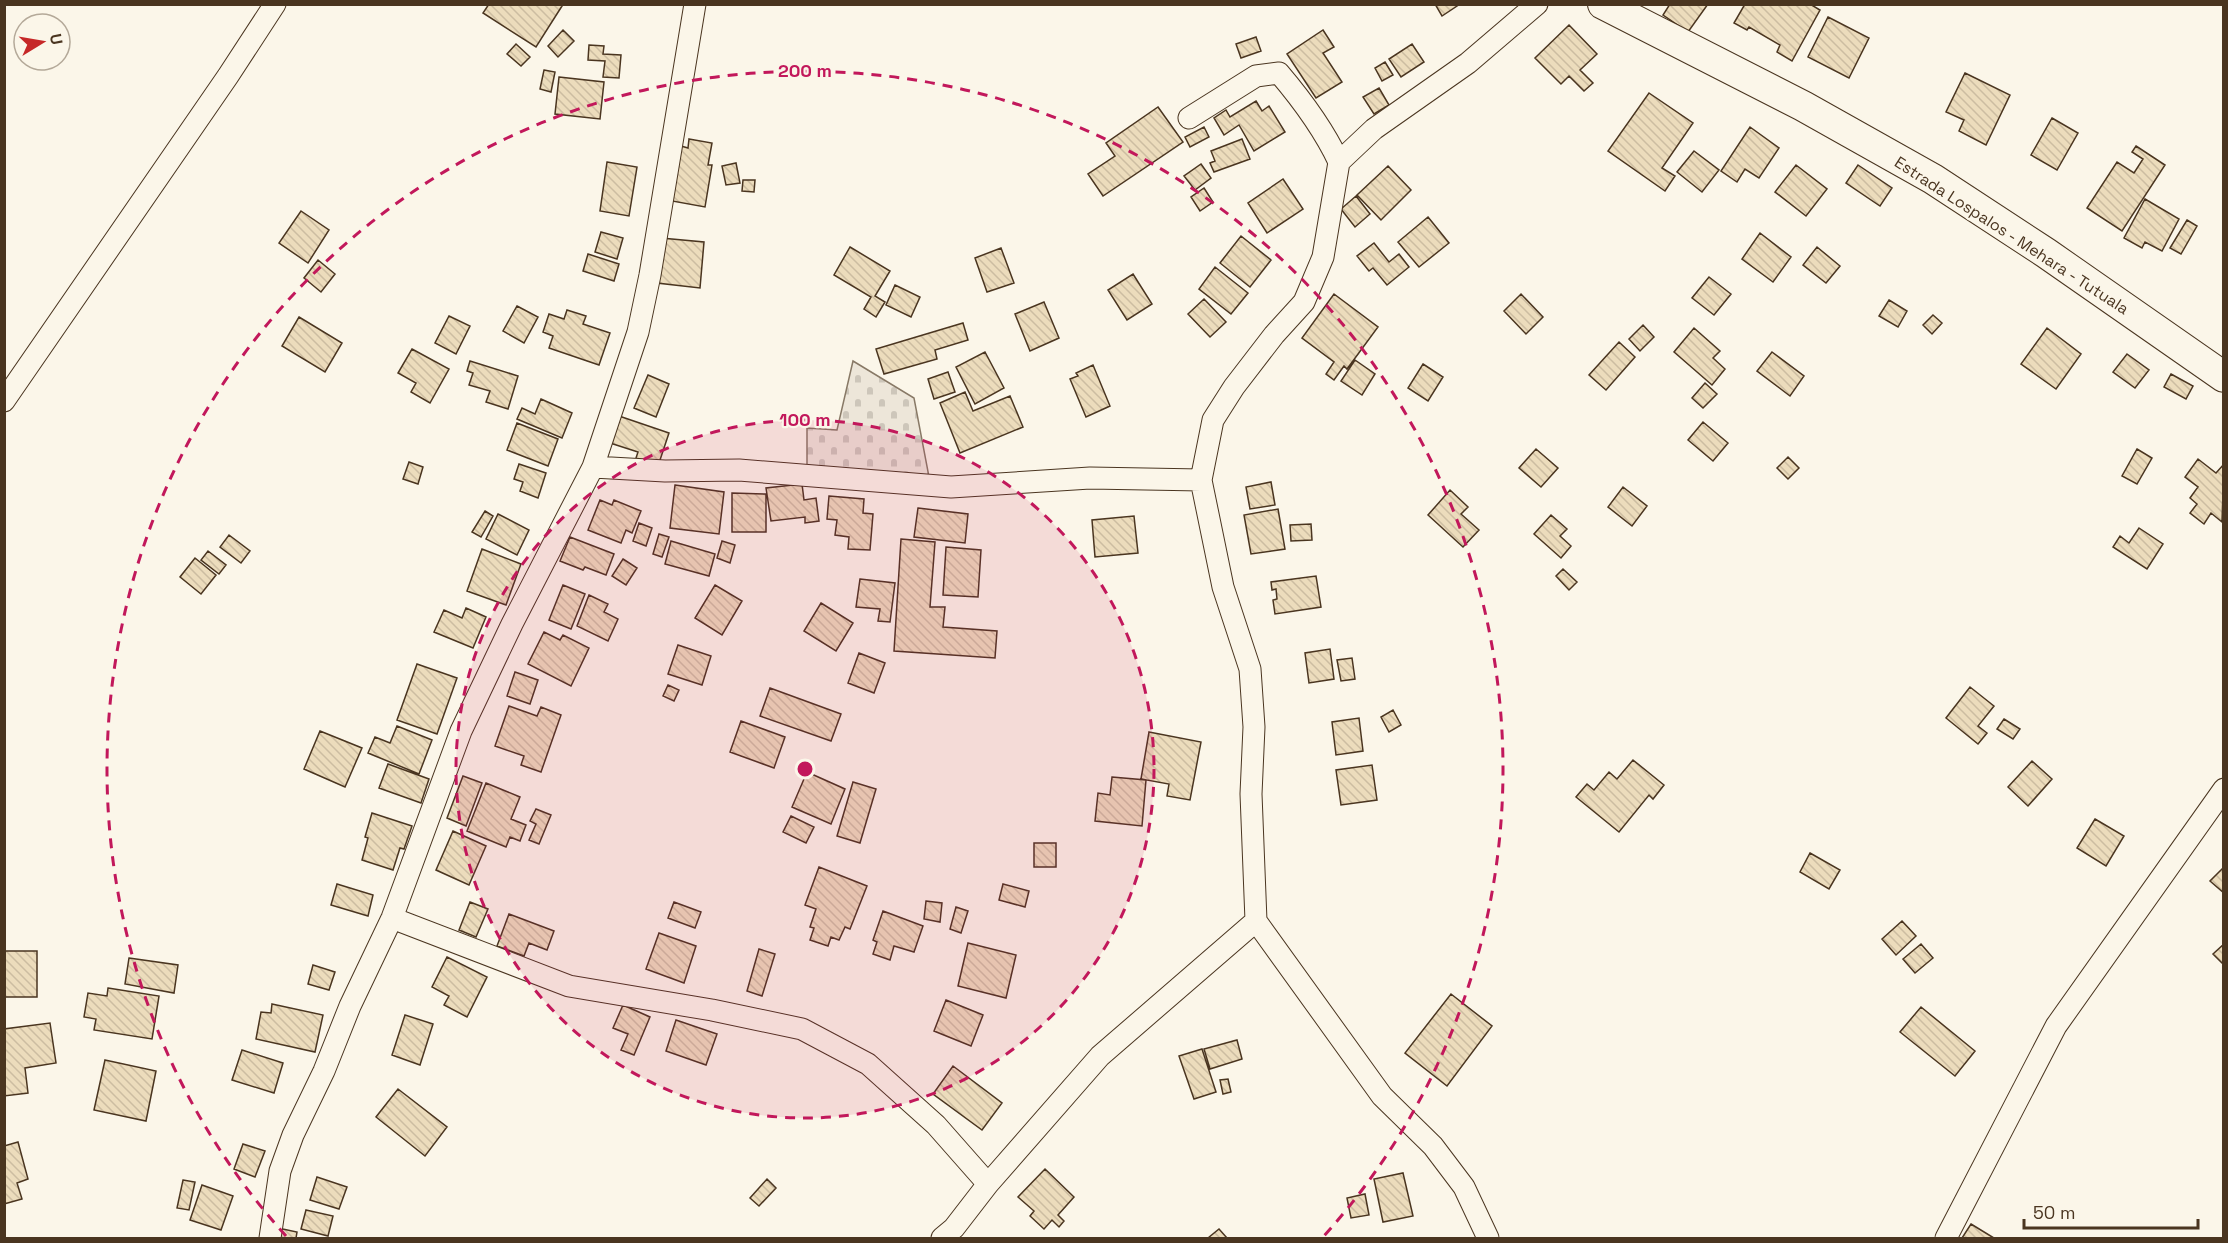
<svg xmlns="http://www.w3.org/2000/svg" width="2228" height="1243" font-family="'Space Grotesk',sans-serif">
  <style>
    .cemetery { fill: url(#cemetery-stones); stroke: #887966; stroke-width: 1.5 }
    .building { fill: url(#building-back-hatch); stroke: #4a3520; stroke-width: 1.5 }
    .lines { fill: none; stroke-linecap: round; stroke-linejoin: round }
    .street-casing { stroke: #4a3520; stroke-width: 23 }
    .secondary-casing { stroke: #4a3520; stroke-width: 32 }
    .street { stroke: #fbf6e9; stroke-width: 21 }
    .secondary { stroke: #fbf6e9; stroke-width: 30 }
    .ring { fill: none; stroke: #c2185b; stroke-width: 3; stroke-dasharray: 10 8 }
    .labels { text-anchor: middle; stroke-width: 4.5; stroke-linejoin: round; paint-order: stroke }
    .street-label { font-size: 16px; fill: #4a3520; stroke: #fbf6e9 }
    .centre { fill: #c2185b; stroke: #fbf6e9; stroke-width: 3 }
    .ring-label { font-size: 18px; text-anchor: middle; font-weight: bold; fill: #c2185b; stroke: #fbf6e9; stroke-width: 4.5; stroke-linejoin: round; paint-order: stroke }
  </style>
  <defs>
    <pattern id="cemetery-stones" width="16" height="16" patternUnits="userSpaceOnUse" patternTransform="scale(1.5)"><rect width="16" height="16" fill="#ede6d9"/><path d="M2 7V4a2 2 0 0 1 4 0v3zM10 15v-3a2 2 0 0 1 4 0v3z" fill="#cdc6ba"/></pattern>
    <pattern id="building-back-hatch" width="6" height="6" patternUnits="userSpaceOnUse" patternTransform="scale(1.5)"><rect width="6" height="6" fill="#ecdcbc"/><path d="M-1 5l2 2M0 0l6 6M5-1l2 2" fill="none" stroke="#ccbda1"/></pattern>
  </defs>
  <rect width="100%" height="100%" fill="#fbf6e9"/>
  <path class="cemetery" d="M 853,361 L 914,398 L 930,482 L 807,466 L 807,428 L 837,430 Z"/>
  <path class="building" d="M 489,4 L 560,4 L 562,6 L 536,47 L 483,13 Z
    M 1435,4 L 1460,4 L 1442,16 Z
    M 1670,4 L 1708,4 L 1688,32 L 1663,15 Z
    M 1745,4 L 1810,4 L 1820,10 L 1792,61 L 1777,52 L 1780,45 L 1749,27 L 1747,30 L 1734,23 Z
    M 1828,17 L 1869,38 L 1849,78 L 1808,57 Z
    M 1569,25 L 1597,54 L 1580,70 L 1593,83 L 1584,91 L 1569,76 L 1561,84 L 1535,58 Z
    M 563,30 L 574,41 L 558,57 L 548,46 Z
    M 1323,30 L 1334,47 L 1323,53 L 1342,82 L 1316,98 L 1287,54 Z
    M 1256,37 L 1261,51 L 1241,58 L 1236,44 Z
    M 516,44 L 530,57 L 521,66 L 507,54 Z
    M 1412,44 L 1424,62 L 1401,77 L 1389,59 Z
    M 589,45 L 604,46 L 603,54 L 621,55 L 619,78 L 603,77 L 605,61 L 588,60 Z
    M 1385,62 L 1393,75 L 1382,81 L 1375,68 Z
    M 544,70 L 555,72 L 551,92 L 540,89 Z
    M 1965,73 L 2010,95 L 1986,145 L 1959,131 L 1964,120 L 1946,112 Z
    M 559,77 L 604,82 L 600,119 L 555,114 Z
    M 1379,88 L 1389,105 L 1374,114 L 1363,97 Z
    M 1649,93 L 1693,123 L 1662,168 L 1675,176 L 1665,191 L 1608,151 Z
    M 1256,101 L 1262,111 L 1269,106 L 1285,132 L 1254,151 L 1239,125 L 1224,135 L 1214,118 L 1226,110 L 1230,117 Z
    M 1158,107 L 1183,142 L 1103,196 L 1088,174 L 1115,156 L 1106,143 Z
    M 2052,118 L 2078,133 L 2057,170 L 2031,155 Z
    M 1204,127 L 1209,137 L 1190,147 L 1185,137 Z
    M 1750,127 L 1779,148 L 1759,178 L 1745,169 L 1737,182 L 1721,171 Z
    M 689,139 L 712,143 L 708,165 L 712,165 L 705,207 L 672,201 L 681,146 L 688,148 Z
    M 1242,139 L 1250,159 L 1214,172 L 1210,163 L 1215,161 L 1211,151 Z
    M 2136,146 L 2165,165 L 2122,231 L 2087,208 L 2117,162 L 2134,173 L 2143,159 L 2132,152 Z
    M 1694,151 L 1719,170 L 1702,192 L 1677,172 Z
    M 607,162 L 637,167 L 629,216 L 600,211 Z
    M 736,163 L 740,183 L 726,185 L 722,166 Z
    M 1201,164 L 1211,178 L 1195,190 L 1184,176 Z
    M 1796,165 L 1827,189 L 1806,216 L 1775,192 Z
    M 1858,165 L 1892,188 L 1880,206 L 1846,183 Z
    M 1388,166 L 1411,190 L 1381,220 L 1357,195 Z
    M 1283,179 L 1303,209 L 1267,233 L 1248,203 Z
    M 743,180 L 755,180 L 754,192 L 742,191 Z
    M 1204,188 L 1213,202 L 1200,211 L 1191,197 Z
    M 1356,196 L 1370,214 L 1355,227 L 1341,209 Z
    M 2145,199 L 2179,219 L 2162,251 L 2145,242 L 2142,248 L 2124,238 Z
    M 301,211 L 329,230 L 308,263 L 279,243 Z
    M 1428,217 L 1449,243 L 1419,267 L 1398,242 Z
    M 2187,220 L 2197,226 L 2181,254 L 2170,248 Z
    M 601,232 L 623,238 L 617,259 L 595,252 Z
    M 1760,233 L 1791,257 L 1773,282 L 1742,259 Z
    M 1241,236 L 1271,260 L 1250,287 L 1220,263 Z
    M 661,238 L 704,242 L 700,288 L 657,283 Z
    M 1374,243 L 1389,262 L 1399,254 L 1409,267 L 1387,285 L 1373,268 L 1369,271 L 1357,256 Z
    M 850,247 L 890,271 L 875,296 L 885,302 L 876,317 L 864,309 L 871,297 L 834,275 Z
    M 1817,247 L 1840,266 L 1826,283 L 1803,265 Z
    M 1001,248 L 1014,283 L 987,292 L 975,258 Z
    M 588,254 L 619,264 L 614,281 L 583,271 Z
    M 318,260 L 335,274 L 321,292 L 304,278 Z
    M 1215,267 L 1248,293 L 1231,314 L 1199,289 Z
    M 1133,274 L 1152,304 L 1127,320 L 1108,290 Z
    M 1709,277 L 1731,294 L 1714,315 L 1692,298 Z
    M 895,285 L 920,297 L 911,317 L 886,305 Z
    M 1334,294 L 1378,327 L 1347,369 L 1344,366 L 1334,380 L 1326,374 L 1334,362 L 1302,338 Z
    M 1521,294 L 1543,317 L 1526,334 L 1504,311 Z
    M 1204,299 L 1226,322 L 1210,337 L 1188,314 Z
    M 1889,300 L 1907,311 L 1898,327 L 1879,316 Z
    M 1044,302 L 1059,338 L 1030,351 L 1015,314 Z
    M 517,306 L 538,317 L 524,343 L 503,331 Z
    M 567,310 L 586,316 L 583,324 L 610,333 L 599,365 L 549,348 L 553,336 L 543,332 L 549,314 L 564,319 Z
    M 1933,315 L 1942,323 L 1932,334 L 1923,325 Z
    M 449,316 L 470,326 L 456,354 L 435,343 Z
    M 299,317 L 342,343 L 325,372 L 282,346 Z
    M 963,323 L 968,340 L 935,350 L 937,359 L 884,374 L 876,349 Z
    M 1643,325 L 1654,337 L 1640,351 L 1629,339 Z
    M 1694,328 L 1720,351 L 1713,358 L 1725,369 L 1712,385 L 1674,352 Z
    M 2047,328 L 2081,354 L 2056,389 L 2021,364 Z
    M 1619,342 L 1635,357 L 1606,390 L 1589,375 Z
    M 412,349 L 449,369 L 430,403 L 411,392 L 416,383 L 398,373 Z
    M 985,352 L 1004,388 L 975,404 L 956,367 Z
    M 1772,352 L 1804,376 L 1790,396 L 1757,371 Z
    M 2127,354 L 2149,370 L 2135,388 L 2113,372 Z
    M 1355,360 L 1375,374 L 1362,395 L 1341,381 Z
    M 470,361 L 518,376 L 508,409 L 486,402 L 490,391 L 469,385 L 473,373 L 467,371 Z
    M 1423,364 L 1443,377 L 1428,401 L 1408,388 Z
    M 1093,365 L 1110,406 L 1086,417 L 1070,379 L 1078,376 L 1076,373 Z
    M 948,372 L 955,392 L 934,399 L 928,379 Z
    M 2171,374 L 2193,386 L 2186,399 L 2164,387 Z
    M 648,375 L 669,384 L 656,417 L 634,408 Z
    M 1705,383 L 1717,394 L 1703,408 L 1692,398 Z
    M 965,392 L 973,411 L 1010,396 L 1023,427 L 960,453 L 940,403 Z
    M 541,399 L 572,413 L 562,438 L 517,419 L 522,408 L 535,414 Z
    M 619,416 L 669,433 L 658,466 L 636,458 L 638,452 L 610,443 Z
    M 1703,422 L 1728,443 L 1713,461 L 1688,440 Z
    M 517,423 L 558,439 L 548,466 L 507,450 Z
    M 1536,449 L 1558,468 L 1541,487 L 1519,468 Z
    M 2137,449 L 2152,458 L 2137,484 L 2122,476 Z
    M 1788,457 L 1799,468 L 1788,479 L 1777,468 Z
    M 2198,459 L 2216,473 L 2224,464 L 2222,522 L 2211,513 L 2204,524 L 2190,513 L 2197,504 L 2190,498 L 2198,487 L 2185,477 Z
    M 409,462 L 423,467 L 418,484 L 403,479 Z
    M 519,464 L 546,473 L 538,498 L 520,491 L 523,482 L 514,479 Z
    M 1271,482 L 1275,505 L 1250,509 L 1246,487 Z
    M 802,484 L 804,500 L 816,498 L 819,521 L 805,523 L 805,517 L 771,521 L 766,488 Z
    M 675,485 L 724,492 L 719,534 L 670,528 Z
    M 1623,487 L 1647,506 L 1632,526 L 1608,507 Z
    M 1450,490 L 1468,507 L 1461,514 L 1479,530 L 1463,547 L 1428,515 Z
    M 732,493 L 766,494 L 766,532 L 732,532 Z
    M 829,496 L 864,499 L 863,513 L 873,514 L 870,550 L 848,549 L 849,537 L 835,535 L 837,520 L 827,519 Z
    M 600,500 L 612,505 L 614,500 L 641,511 L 632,533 L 626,530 L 621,543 L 588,530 Z
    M 918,508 L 968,514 L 965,543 L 914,537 Z
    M 1278,509 L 1285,549 L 1251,554 L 1244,515 Z
    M 485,511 L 493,516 L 481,537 L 472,532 Z
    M 498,514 L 529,530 L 517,555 L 486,539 Z
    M 1551,515 L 1567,529 L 1560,536 L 1571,546 L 1561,558 L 1534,534 Z
    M 1134,516 L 1138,553 L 1095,557 L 1092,520 Z
    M 639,523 L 652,528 L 646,546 L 633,541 Z
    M 1311,524 L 1312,540 L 1291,541 L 1290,525 Z
    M 2139,528 L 2163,544 L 2147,569 L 2113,547 L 2120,536 L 2129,543 Z
    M 659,534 L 669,537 L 662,557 L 653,554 Z
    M 229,535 L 250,551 L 241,563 L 220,547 Z
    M 570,537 L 614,554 L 606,575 L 585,567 L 583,570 L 560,561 Z
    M 901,539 L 935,542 L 930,607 L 945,607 L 943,627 L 997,631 L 995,658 L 894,651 Z
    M 671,541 L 715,554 L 709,576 L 665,564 Z
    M 722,541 L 735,545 L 730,563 L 717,558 Z
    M 946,547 L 981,550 L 978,597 L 943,595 Z
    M 482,549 L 521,564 L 506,605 L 467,591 Z
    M 208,551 L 226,565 L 219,574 L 201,560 Z
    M 195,558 L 216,575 L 201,594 L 180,577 Z
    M 623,559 L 637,568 L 626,585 L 612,576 Z
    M 1563,569 L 1577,582 L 1569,590 L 1556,576 Z
    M 1316,576 L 1321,607 L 1275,614 L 1273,600 L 1277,599 L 1276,589 L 1272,590 L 1271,582 Z
    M 860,579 L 895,583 L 890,622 L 878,621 L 880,609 L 856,607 Z
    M 563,585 L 585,594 L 571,629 L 549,620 Z
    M 715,585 L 742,601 L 722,635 L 695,618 Z
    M 589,595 L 608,604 L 604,612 L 618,619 L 608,641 L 577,626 Z
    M 821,603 L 853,623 L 836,651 L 804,631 Z
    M 466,608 L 486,617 L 473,648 L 434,632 L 444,610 L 462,618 Z
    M 544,632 L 560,640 L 563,635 L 589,648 L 571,686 L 528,664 Z
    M 678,645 L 711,656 L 702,685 L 668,674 Z
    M 1330,649 L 1334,679 L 1309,683 L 1305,653 Z
    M 859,653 L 885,663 L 874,693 L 848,683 Z
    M 1352,658 L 1355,679 L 1341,681 L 1337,660 Z
    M 417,664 L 457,678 L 437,734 L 397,720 Z
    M 515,672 L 538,680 L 530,704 L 507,696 Z
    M 668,685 L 679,690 L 674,701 L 663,696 Z
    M 1970,687 L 1994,706 L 1978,726 L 1987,733 L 1978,744 L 1946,718 Z
    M 770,688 L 841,714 L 831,741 L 760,716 Z
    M 509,706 L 537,716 L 541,707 L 561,715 L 541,772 L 521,765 L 524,756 L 495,746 Z
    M 1393,710 L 1401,725 L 1389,732 L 1381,717 Z
    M 1359,718 L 1363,751 L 1336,755 L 1332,722 Z
    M 2004,719 L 2020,729 L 2013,739 L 1997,729 Z
    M 741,721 L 785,737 L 774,768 L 730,752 Z
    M 397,726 L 432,740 L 419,774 L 368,753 L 375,737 L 390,743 Z
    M 320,731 L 362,748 L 345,787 L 304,769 Z
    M 1149,732 L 1201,742 L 1190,800 L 1167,796 L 1169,784 L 1141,779 Z
    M 1633,760 L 1664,785 L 1653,799 L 1649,795 L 1619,832 L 1576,797 L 1587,784 L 1594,790 L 1609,772 L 1617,779 Z
    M 2032,761 L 2052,779 L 2028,806 L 2008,787 Z
    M 388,764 L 429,779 L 421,803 L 379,788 Z
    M 1372,765 L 1377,800 L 1341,805 L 1336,770 Z
    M 807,772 L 845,789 L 831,824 L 792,807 Z
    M 463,776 L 482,783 L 466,826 L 447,818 Z
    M 1112,777 L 1146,780 L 1142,826 L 1095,821 L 1098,793 L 1110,795 Z
    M 853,782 L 876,789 L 860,843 L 837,836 Z
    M 486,783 L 520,797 L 511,819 L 526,825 L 520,841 L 510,837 L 506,847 L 467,831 Z
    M 536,809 L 551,815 L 539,844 L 529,840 L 536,824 L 530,821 Z
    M 372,813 L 412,826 L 404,849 L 400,848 L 393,870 L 362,860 L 368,838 L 365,837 Z
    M 791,816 L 814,827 L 806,843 L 783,832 Z
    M 2095,819 L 2124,836 L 2106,866 L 2077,848 Z
    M 453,831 L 486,846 L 469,885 L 436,870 Z
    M 1034,843 L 1056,843 L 1056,867 L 1034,867 Z
    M 1810,853 L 1840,870 L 1829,889 L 1800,872 Z
    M 819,867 L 867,886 L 850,929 L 845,927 L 839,940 L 831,937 L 828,946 L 810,940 L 814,928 L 810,927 L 816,909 L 805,905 Z
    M 2224,867 L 2224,893 L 2210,881 Z
    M 337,884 L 373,895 L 368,916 L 331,905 Z
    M 1003,884 L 1029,891 L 1025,907 L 999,900 Z
    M 926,901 L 942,903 L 940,922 L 924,919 Z
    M 470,902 L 488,909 L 476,937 L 459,930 Z
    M 674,902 L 701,912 L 695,928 L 668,918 Z
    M 956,907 L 968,911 L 961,933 L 950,929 Z
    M 883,911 L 923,926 L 914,952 L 894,946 L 890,960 L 873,954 L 877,942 L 873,940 Z
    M 509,914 L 554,931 L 547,950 L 529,943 L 524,956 L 497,946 Z
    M 1902,921 L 1916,936 L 1896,955 L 1882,939 Z
    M 659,933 L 696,946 L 684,983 L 646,969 Z
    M 968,943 L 1016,955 L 1006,998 L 958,986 Z
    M 1921,944 L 1933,958 L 1915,973 L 1903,959 Z
    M 2224,944 L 2224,965 L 2213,954 Z
    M 759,949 L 775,954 L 762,996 L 747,991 Z
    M 4,951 L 37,951 L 37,997 L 4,997 Z
    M 447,957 L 487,977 L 467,1017 L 444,1005 L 449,996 L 432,987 Z
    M 129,958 L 178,965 L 174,993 L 125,984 Z
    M 313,965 L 335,972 L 329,990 L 308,984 Z
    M 108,988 L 159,996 L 152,1039 L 94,1030 L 96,1019 L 84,1017 L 88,993 L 107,996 Z
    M 1451,994 L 1492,1026 L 1447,1086 L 1405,1053 Z
    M 946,1000 L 983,1015 L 971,1046 L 934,1031 Z
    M 272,1004 L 323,1015 L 315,1052 L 256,1039 L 261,1012 L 271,1013 Z
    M 623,1005 L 650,1017 L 634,1055 L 621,1050 L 628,1034 L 613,1028 Z
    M 1921,1007 L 1975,1051 L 1955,1076 L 1900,1032 Z
    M 405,1015 L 433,1024 L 420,1065 L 392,1055 Z
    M 676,1020 L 717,1034 L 706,1065 L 666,1051 Z
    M 50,1023 L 56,1063 L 25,1068 L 28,1093 L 4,1096 L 4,1029 Z
    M 1237,1040 L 1242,1059 L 1210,1069 L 1204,1049 Z
    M 1202,1049 L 1216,1092 L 1194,1099 L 1179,1056 Z
    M 242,1050 L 283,1063 L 274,1093 L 232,1080 Z
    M 105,1060 L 156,1071 L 146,1121 L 94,1110 Z
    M 953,1066 L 1002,1103 L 982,1130 L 933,1094 Z
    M 1228,1079 L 1231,1092 L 1223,1094 L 1220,1080 Z
    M 398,1089 L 447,1127 L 425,1156 L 376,1117 Z
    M 18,1142 L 28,1179 L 17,1183 L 22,1199 L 4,1204 L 4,1146 Z
    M 243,1144 L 265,1151 L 255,1177 L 234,1169 Z
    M 1045,1169 L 1074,1197 L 1058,1215 L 1064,1221 L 1059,1227 L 1052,1220 L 1044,1229 L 1030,1216 L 1034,1211 L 1018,1197 Z
    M 1403,1173 L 1413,1216 L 1383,1222 L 1374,1179 Z
    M 317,1177 L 347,1187 L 339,1209 L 310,1200 Z
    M 767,1179 L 776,1188 L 759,1206 L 750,1198 Z
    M 183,1180 L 195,1182 L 189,1210 L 177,1208 Z
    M 202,1185 L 233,1196 L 221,1230 L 190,1220 Z
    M 1365,1194 L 1369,1215 L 1351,1218 L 1347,1198 Z
    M 306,1210 L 333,1216 L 328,1236 L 301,1229 Z
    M 1971,1224 L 1994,1238 L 1962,1238 Z
    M 278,1228 L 297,1232 L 296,1238 L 276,1238 Z
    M 1219,1229 L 1227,1238 L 1208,1238 Z"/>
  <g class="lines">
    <defs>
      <path id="street" d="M 1189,118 L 1256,76 L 1279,73 C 1302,100 1324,130 1339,162 L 1374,129 L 1468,63 L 1537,4
        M 4,401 L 228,76 L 275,4
        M 593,467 L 665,471 L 739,470 L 951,487 L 1090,478 L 1201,480
        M 392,918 L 569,986 L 712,1010 L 802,1029 L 868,1064 L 936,1125 L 988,1184
        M 1256,921 L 1382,1096 L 1433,1146 L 1464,1187 L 1488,1238
        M 270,1238 L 280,1171 L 293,1135 L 324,1071 L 350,1006 L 392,918 L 461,731 L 512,624 L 593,467 L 638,332 L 650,275 L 695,4
        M 942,1238 L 954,1228 L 988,1184 L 1100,1056 L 1256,921 L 1251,794 L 1254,727 L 1250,669 L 1223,587 L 1201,480 L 1213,420 L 1234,387 L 1274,335 L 1304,302 L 1323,257 L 1339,162
        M 1946,1238 L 2056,1026 L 2224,789"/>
      <path id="secondary" d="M 1603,4 L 1803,106 L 1933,179 L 2046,253 L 2224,377"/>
    </defs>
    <use href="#street" class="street-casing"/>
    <use href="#secondary" class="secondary-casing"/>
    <use href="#street" class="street"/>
    <use href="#secondary" class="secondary"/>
  </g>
  <circle cx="805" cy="769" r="349" fill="#c2185b" fill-opacity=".12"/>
  <g class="ring">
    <circle cx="805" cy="769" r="349"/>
    <path d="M286 1236A698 698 0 1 1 1324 1236"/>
  </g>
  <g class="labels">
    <g class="street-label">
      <text transform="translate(2012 235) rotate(33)" y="6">Estrada Lospalos - Mehara - Tutuala</text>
    </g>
  </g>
  <circle cx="805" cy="769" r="9" class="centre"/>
  <g class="ring-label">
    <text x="805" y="77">200 m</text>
    <text x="805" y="426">100 m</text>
  </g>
  <rect width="2228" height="1243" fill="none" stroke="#4a3520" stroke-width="12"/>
  <g transform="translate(42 42) rotate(79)"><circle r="28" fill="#fbf6e9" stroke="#b4a999" stroke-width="1.5"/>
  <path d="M0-4.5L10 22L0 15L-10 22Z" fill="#c62828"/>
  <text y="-9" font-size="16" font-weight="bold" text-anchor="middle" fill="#4a3520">U</text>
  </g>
  <path d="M2024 1219v9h174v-9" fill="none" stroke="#4a3520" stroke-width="3"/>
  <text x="2033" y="1219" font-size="18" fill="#4a3520" stroke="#fbf6e9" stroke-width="4.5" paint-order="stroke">50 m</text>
</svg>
